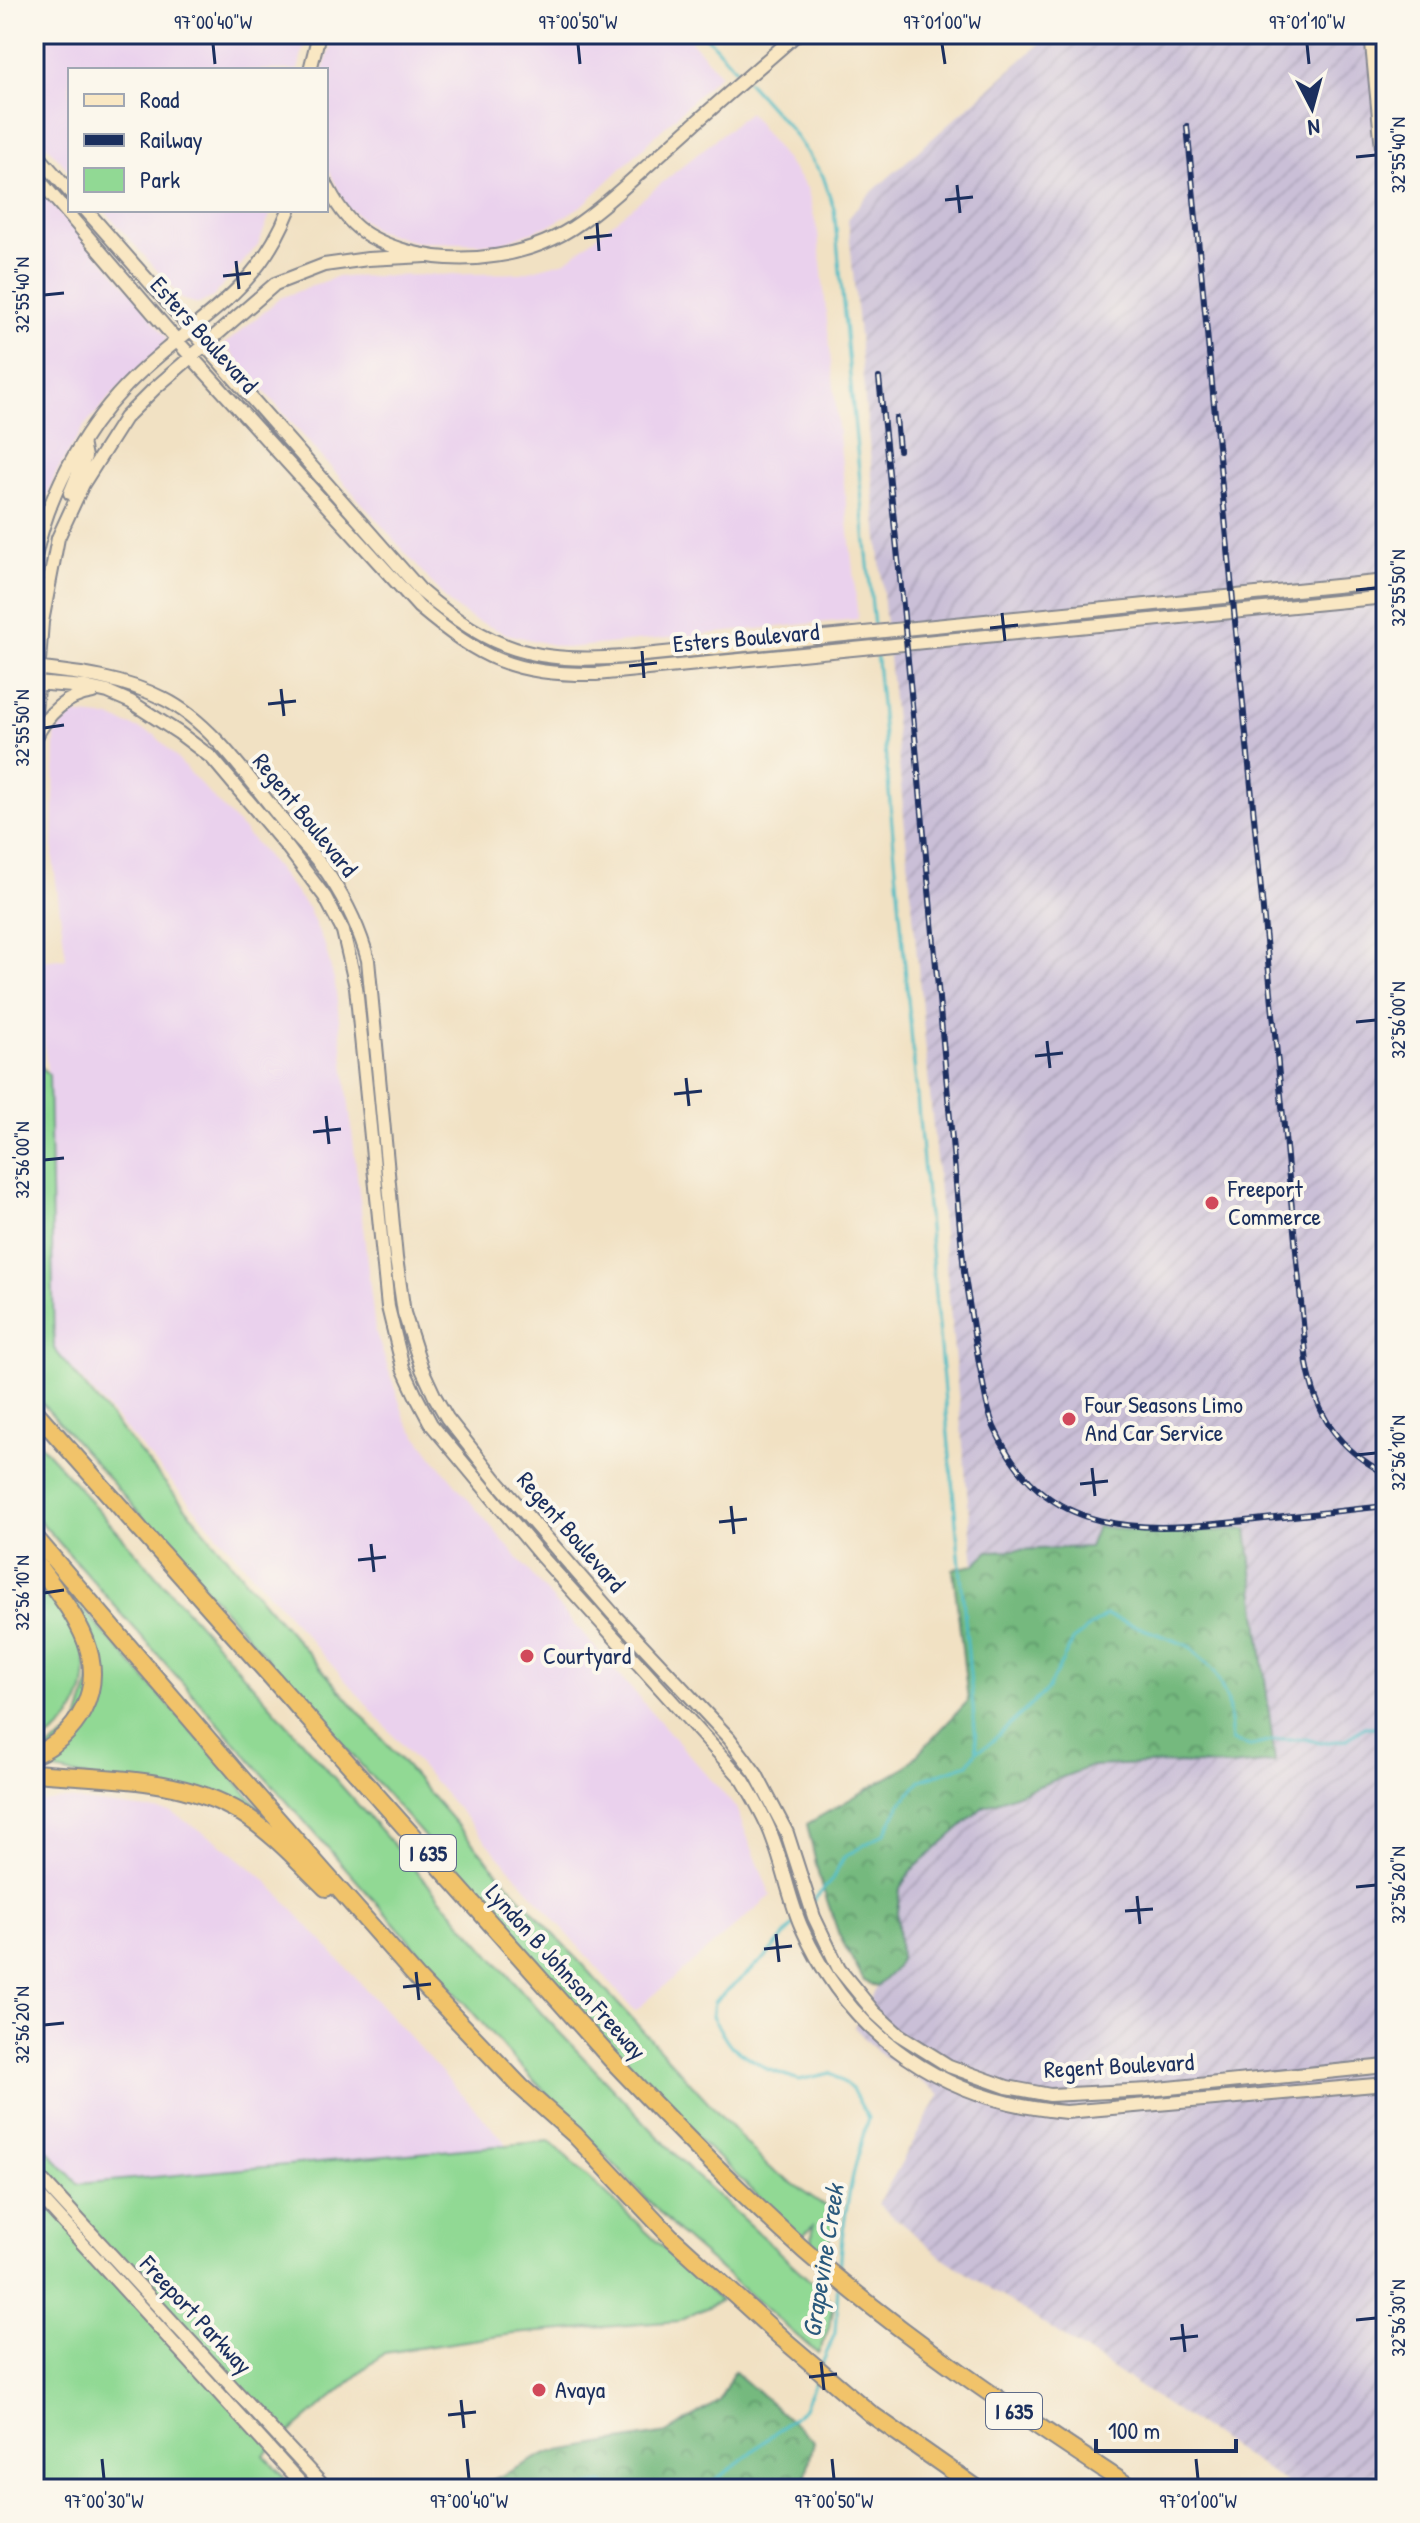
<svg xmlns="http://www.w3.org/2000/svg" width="1420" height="2523" font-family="'Patrick Hand',sans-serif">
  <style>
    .built { fill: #ead1ed }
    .industrial { fill: url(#industrial-furrows) }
    .green { fill: #91d994; stroke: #568479; stroke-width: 2 }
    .forest { fill: url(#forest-crowns); stroke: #48746e; stroke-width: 2 }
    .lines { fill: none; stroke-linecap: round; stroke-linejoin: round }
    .stream { stroke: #4dbcc5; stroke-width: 3 }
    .secondary-casing { stroke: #868890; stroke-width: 16 }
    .highway-casing { stroke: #868890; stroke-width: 20 }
    .secondary { stroke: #f9e7c3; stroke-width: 12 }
    .highway { stroke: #f1c36a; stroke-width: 16 }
    .rail-casing { stroke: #1b2f5e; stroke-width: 6 }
    .rail { stroke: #fbf7ec; stroke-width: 3; stroke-dasharray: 9; stroke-linecap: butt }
    .ticks { fill: none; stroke: #1b2f5e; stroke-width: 3 }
    .poi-dot { fill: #d1495b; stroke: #fbf7ec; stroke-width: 3 }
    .labels { text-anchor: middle; stroke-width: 8; stroke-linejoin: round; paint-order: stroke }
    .shield { fill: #fbf7ec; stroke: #5e6b89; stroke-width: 2 }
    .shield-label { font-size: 22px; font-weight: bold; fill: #1b2f5e }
    .street-label { font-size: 24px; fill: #1b2f5e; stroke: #fbf7ec }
    .poi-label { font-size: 24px; fill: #1b2f5e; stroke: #fbf7ec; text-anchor: start }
    .water-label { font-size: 26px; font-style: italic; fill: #2a597d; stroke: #fbf7ec }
    .neatline { fill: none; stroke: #1b2f5e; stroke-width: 3 }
    .ticks-label { font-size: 20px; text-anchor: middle; fill: #1b2f5e }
  </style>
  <defs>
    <pattern id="industrial-furrows" width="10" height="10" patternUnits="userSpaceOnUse" patternTransform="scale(2)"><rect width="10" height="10" fill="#cabfd7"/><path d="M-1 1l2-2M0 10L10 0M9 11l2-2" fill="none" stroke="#ada4bb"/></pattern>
    <pattern id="forest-crowns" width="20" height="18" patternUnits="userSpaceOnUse" patternTransform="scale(2)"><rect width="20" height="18" fill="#74b97e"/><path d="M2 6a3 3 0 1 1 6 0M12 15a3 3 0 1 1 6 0" fill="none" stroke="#5e976a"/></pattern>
  </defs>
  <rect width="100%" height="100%" fill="#fbf7ec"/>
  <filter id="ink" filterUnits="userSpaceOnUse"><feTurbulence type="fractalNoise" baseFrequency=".0125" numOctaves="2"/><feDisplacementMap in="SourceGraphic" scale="16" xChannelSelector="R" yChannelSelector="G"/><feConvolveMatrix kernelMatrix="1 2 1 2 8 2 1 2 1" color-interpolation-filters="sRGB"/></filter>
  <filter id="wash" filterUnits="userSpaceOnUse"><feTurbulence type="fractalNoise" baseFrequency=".006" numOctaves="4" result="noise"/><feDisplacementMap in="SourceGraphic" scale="32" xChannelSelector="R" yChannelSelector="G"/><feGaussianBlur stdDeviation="1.8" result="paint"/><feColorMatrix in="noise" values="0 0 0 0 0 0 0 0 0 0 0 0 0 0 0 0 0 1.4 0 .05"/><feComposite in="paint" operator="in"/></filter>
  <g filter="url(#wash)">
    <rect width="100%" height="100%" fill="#f1e1c3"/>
    <path class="built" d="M 34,34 L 307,34 L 298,70 L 70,70 L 70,172 L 34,131 Z
      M 335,34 L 685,34 L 720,74 L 584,204 L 553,224 L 499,244 L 416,242 L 375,230 L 346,206 L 326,164 L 326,70 L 323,70 Z
      M 749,112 L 807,188 L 818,233 L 858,619 L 566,648 L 507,634 L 472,619 L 451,605 L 224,345 L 280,298 L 336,277 L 521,273 L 566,261 Z
      M 34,184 L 130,290 L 167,338 L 161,347 L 128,377 L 86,424 L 56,473 L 34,531 Z
      M 104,210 L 272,210 L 258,245 L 213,297 L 199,304 L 183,300 Z
      M 73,714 L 111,718 L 155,735 L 259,847 L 308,908 L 325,946 L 335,984 L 375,1330 L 406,1421 L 435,1460 L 554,1601 L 736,1808 L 771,1896 L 635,2011 L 55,1349 L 48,1080 L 36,962 L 66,958 L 53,859 L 55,734 Z
      M 66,1799 L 171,1812 L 216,1840 L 267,1881 L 509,2146 L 77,2184 L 34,2134 L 34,1803 Z"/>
    <path class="industrial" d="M 1051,34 L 1386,34 L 1386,2489 L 1295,2489 L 942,2257 L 878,2204 L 940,2094 L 878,2052 L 854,2027 L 877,1987 L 895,1969 L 900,1959 L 897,1912 L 899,1889 L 911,1871 L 983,1807 L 1092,1766 L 1179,1763 L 1230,1766 L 1275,1761 L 1247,1529 L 1158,1534 L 1097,1526 L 1089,1547 L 989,1551 L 974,1565 L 848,219 L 865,198 Z"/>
    <path class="green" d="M 34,1060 L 49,1075 L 54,1349 L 267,1606 L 509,1885 L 767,2166 L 835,2213 L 828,2260 L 812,2246 L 813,2226 L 801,2237 L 651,2094 L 34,1394 Z
      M 34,1437 L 544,2016 L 691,2171 L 833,2302 L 829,2328 L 818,2354 L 681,2235 L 512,2057 L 34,1514 Z
      M 34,1575 C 47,1591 64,1607 74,1625 C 99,1671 83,1724 34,1746 Z
      M 69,1593 L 282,1833 L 245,1808 L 34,1767 L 34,1759 L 76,1729 L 97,1655 L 90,1629 L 66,1595 Z
      M 37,2139 L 78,2184 L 550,2141 L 720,2301 L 679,2321 L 513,2334 L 384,2353 L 264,2455 L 295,2489 L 34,2489 L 34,2141 Z"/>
    <path class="forest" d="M 1097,1526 L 1158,1534 L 1247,1529 L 1275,1762 L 1230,1766 L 1179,1763 L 1092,1766 L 983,1807 L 911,1871 L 900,1889 L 897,1912 L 900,1959 L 895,1969 L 877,1987 L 864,1981 L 839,1935 L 819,1877 L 807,1824 L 906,1767 L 968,1701 L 953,1569 L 974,1565 L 989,1551 L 1089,1547 Z
      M 734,2371 L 814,2441 L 803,2489 L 475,2489 L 547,2453 L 667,2433 L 719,2401 Z"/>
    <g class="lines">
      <path class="stream" d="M 704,34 L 742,76
        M 747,81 L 791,130 L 823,176 L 834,209 L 874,627
        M 876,650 L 977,1751
        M 813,1901 L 831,1881 L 844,1857 L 885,1833 L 901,1803 L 921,1780 L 968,1764 L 977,1751 L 988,1745 L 1047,1690 L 1074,1639 L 1106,1615 L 1189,1646 L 1215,1672 L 1228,1702 L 1232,1741 L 1250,1746 L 1282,1739 L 1306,1739 L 1320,1743 L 1346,1740 L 1364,1727 L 1386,1727
        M 796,1922 L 766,1957 L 714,2002 L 712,2017 L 730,2045 L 767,2069 L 799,2080 L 831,2073 L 852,2089 L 868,2118 C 853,2169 842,2218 839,2271
        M 822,2364 L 835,2333 L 838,2286
        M 573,2489 L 602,2484 L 617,2489
        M 702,2489 L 735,2466 L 804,2408 L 818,2375"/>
    </g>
  </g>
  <g filter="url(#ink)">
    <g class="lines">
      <defs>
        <path id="secondary" d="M 1371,34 L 1386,190
          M 310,70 L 319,34
          M 34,151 L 70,192
          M 34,174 L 178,342 L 419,607 C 481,659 513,675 596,674 L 1386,597
          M 326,184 C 346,224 363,238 406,251 C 463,267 533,257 581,222 C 614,199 643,169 673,143 C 714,106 756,70 797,34
          M 86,210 L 422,592 C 489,650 536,664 624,657 L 1386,581
          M 70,493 L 85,457 L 82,443
          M 34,562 C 47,497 80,434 126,386 C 188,321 253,301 289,210
          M 34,668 C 79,673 123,678 164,699 C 213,723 252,784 287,826 C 301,843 318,858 330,877 C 347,903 360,930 368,960 L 396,1258 L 404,1313 L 422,1369 L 435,1397 L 447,1418 L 496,1480 L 614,1615 L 729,1738 L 756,1774 L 787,1833 L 814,1917 L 839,1969 L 874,2012 L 898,2034 L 949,2066 L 1007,2087 L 1050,2095 L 1149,2090 L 1386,2066
          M 34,683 L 85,687 L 108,692 L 131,702 L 179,733 L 212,758 L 288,848 L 325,897 L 343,931 L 356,987 L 388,1307 L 403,1368 L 415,1394 L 431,1424 L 541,1556 L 743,1780 C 754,1799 766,1818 773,1839 C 784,1868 789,1898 801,1926 C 850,2038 946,2102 1066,2112 L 1386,2084
          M 34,727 L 42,622 L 58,538 L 83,484 L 125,418 L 154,389 L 275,284 L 324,265 L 368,259 L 426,256
          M 34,741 C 46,715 64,696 93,692
          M 34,2171 L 326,2489
          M 34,2190 L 306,2489"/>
        <path id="highway" d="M 34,1410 L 611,2059 C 674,2125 737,2190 805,2251 C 907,2340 1020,2415 1133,2489
          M 34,1536 L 242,1779 L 418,1979 L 521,2087 L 575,2135 L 671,2237 L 783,2339 L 871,2414 L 978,2489
          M 34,1560 C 65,1604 112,1653 83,1710 C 73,1730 55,1746 34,1755
          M 34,1773 C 104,1779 182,1776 243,1814 C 274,1834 299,1862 326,1888"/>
      </defs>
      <use href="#secondary" class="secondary-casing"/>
      <use href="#highway" class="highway-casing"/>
      <use href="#secondary" class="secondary"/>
      <use href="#highway" class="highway"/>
      <defs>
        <path id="rail" d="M 1187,126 L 1307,1364 C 1317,1417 1337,1448 1386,1474
          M 879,378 L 903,606 L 964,1271 C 969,1303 974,1335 980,1368 C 984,1387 986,1408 994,1427 C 1044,1540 1143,1532 1246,1521 C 1293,1516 1339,1511 1386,1506
          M 896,418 L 899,450"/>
      </defs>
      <use href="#rail" class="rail-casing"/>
      <use href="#rail" class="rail"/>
    </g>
  </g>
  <path class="ticks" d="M 213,44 L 215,64M 578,44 L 580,64M 942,44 L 945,64M 1307,44 L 1309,64M 1356,157 L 1376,155M 957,185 L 960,213M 945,200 L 973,197M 597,223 L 599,251M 584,238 L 612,235M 236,261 L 239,289M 223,276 L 251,273M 44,295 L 64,293M 1356,590 L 1376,588M 1002,613 L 1005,641M 990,628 L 1018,625M 642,651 L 644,678M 629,666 L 657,663M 281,689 L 284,716M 268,704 L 296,701M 44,728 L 64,725M 1356,1022 L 1376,1020M 1047,1041 L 1050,1068M 1035,1056 L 1063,1053M 686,1078 L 689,1106M 674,1094 L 702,1091M 326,1116 L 329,1144M 313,1132 L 341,1129M 44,1160 L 64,1158M 1356,1455 L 1376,1453M 1092,1468 L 1095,1496M 1080,1484 L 1108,1481M 731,1506 L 734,1534M 719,1522 L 747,1519M 371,1544 L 374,1572M 358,1560 L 386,1557M 44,1593 L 64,1590M 1356,1887 L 1376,1885M 1137,1896 L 1140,1924M 1125,1911 L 1153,1909M 776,1934 L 779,1962M 764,1949 L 792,1946M 416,1972 L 419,2000M 403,1987 L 431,1984M 44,2025 L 64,2023M 1356,2320 L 1376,2318M 1182,2324 L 1185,2352M 1170,2339 L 1198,2336M 821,2362 L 824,2390M 809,2377 L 837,2374M 461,2400 L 464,2428M 448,2415 L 476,2412M 102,2459 L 104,2479M 467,2459 L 469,2479M 832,2459 L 834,2479M 1196,2459 L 1198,2479"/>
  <g class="poi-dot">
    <circle cx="1212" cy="1203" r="8"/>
    <circle cx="1069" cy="1419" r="8"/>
    <circle cx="527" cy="1656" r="8"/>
    <circle cx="539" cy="2390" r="8"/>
  </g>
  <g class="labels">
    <g class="shield">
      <rect x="400" y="1835" width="56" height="36" rx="6"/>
      <rect x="986" y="2393" width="56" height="36" rx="6"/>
    </g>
    <g class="shield-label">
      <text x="428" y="1861">I 635</text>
      <text x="1014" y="2419">I 635</text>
    </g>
    <g class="street-label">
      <text transform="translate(204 335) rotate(48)" y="8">Esters Boulevard</text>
      <text transform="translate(746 638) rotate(-5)" y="8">Esters Boulevard</text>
      <text transform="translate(305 815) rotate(51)" y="8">Regent Boulevard</text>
      <text transform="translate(571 1532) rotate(49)" y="8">Regent Boulevard</text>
      <text transform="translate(566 1972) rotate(48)" y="8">Lyndon B Johnson Freeway</text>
      <text transform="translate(1119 2066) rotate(-3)" y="8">Regent Boulevard</text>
      <text transform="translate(196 2315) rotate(47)" y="8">Freeport Parkway</text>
    </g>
    <g class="poi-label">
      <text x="1228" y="1197">Freeport<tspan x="1228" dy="28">Commerce</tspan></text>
      <text x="1085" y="1413">Four Seasons Limo<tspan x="1085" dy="28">And Car Service</tspan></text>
      <text x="543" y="1664">Courtyard</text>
      <text x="555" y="2398">Avaya</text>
    </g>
    <g class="water-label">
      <text transform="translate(823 2261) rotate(-81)" y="9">Grapevine Creek</text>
    </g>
  </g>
  <rect width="1420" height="2523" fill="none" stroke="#fbf7ec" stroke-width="88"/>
  <rect x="68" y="68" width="260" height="144" fill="#fbf7ec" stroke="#a1a7b3" stroke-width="2"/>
  <rect x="84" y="94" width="40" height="12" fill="#f9e7c3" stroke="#a1a7b3" stroke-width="2"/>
  <text x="140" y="108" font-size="24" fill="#1b2f5e">Road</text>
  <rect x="84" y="134" width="40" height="12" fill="#1b2f5e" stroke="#a1a7b3" stroke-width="2"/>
  <text x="140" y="148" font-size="24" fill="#1b2f5e">Railway</text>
  <rect x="84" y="168" width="40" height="24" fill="#91d994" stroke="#a1a7b3" stroke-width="2"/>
  <text x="140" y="188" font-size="24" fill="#1b2f5e">Park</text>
  <g transform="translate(1312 108) rotate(174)" stroke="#fbf7ec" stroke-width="6" paint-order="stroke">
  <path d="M0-6L14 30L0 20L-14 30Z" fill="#1b2f5e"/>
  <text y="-12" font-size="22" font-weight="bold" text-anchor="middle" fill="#1b2f5e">N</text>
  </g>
  <path d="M1096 2439v12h140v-12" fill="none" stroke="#1b2f5e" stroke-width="4"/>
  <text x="1108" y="2439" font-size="24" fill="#1b2f5e" stroke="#fbf7ec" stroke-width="6" paint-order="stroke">100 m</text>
  <rect x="44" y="44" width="1332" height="2435" class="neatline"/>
  <g class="ticks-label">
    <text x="213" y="29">97°00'40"W</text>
    <text x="578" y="29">97°00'50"W</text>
    <text x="942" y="29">97°01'00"W</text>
    <text x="1307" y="29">97°01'10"W</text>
    <text transform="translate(1398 155) rotate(-90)" y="7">32°55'40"N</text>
    <text transform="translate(22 295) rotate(-90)" y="7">32°55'40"N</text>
    <text transform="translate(1398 588) rotate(-90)" y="7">32°55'50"N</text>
    <text transform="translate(22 728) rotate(-90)" y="7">32°55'50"N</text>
    <text transform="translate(1398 1020) rotate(-90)" y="7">32°56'00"N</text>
    <text transform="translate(22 1160) rotate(-90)" y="7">32°56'00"N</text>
    <text transform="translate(1398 1453) rotate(-90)" y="7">32°56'10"N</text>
    <text transform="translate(22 1593) rotate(-90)" y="7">32°56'10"N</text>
    <text transform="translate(1398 1885) rotate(-90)" y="7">32°56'20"N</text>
    <text transform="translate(22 2025) rotate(-90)" y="7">32°56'20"N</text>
    <text transform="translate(1398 2318) rotate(-90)" y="7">32°56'30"N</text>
    <text x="104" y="2508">97°00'30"W</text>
    <text x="469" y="2508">97°00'40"W</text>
    <text x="834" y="2508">97°00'50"W</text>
    <text x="1198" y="2508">97°01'00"W</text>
  </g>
</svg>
